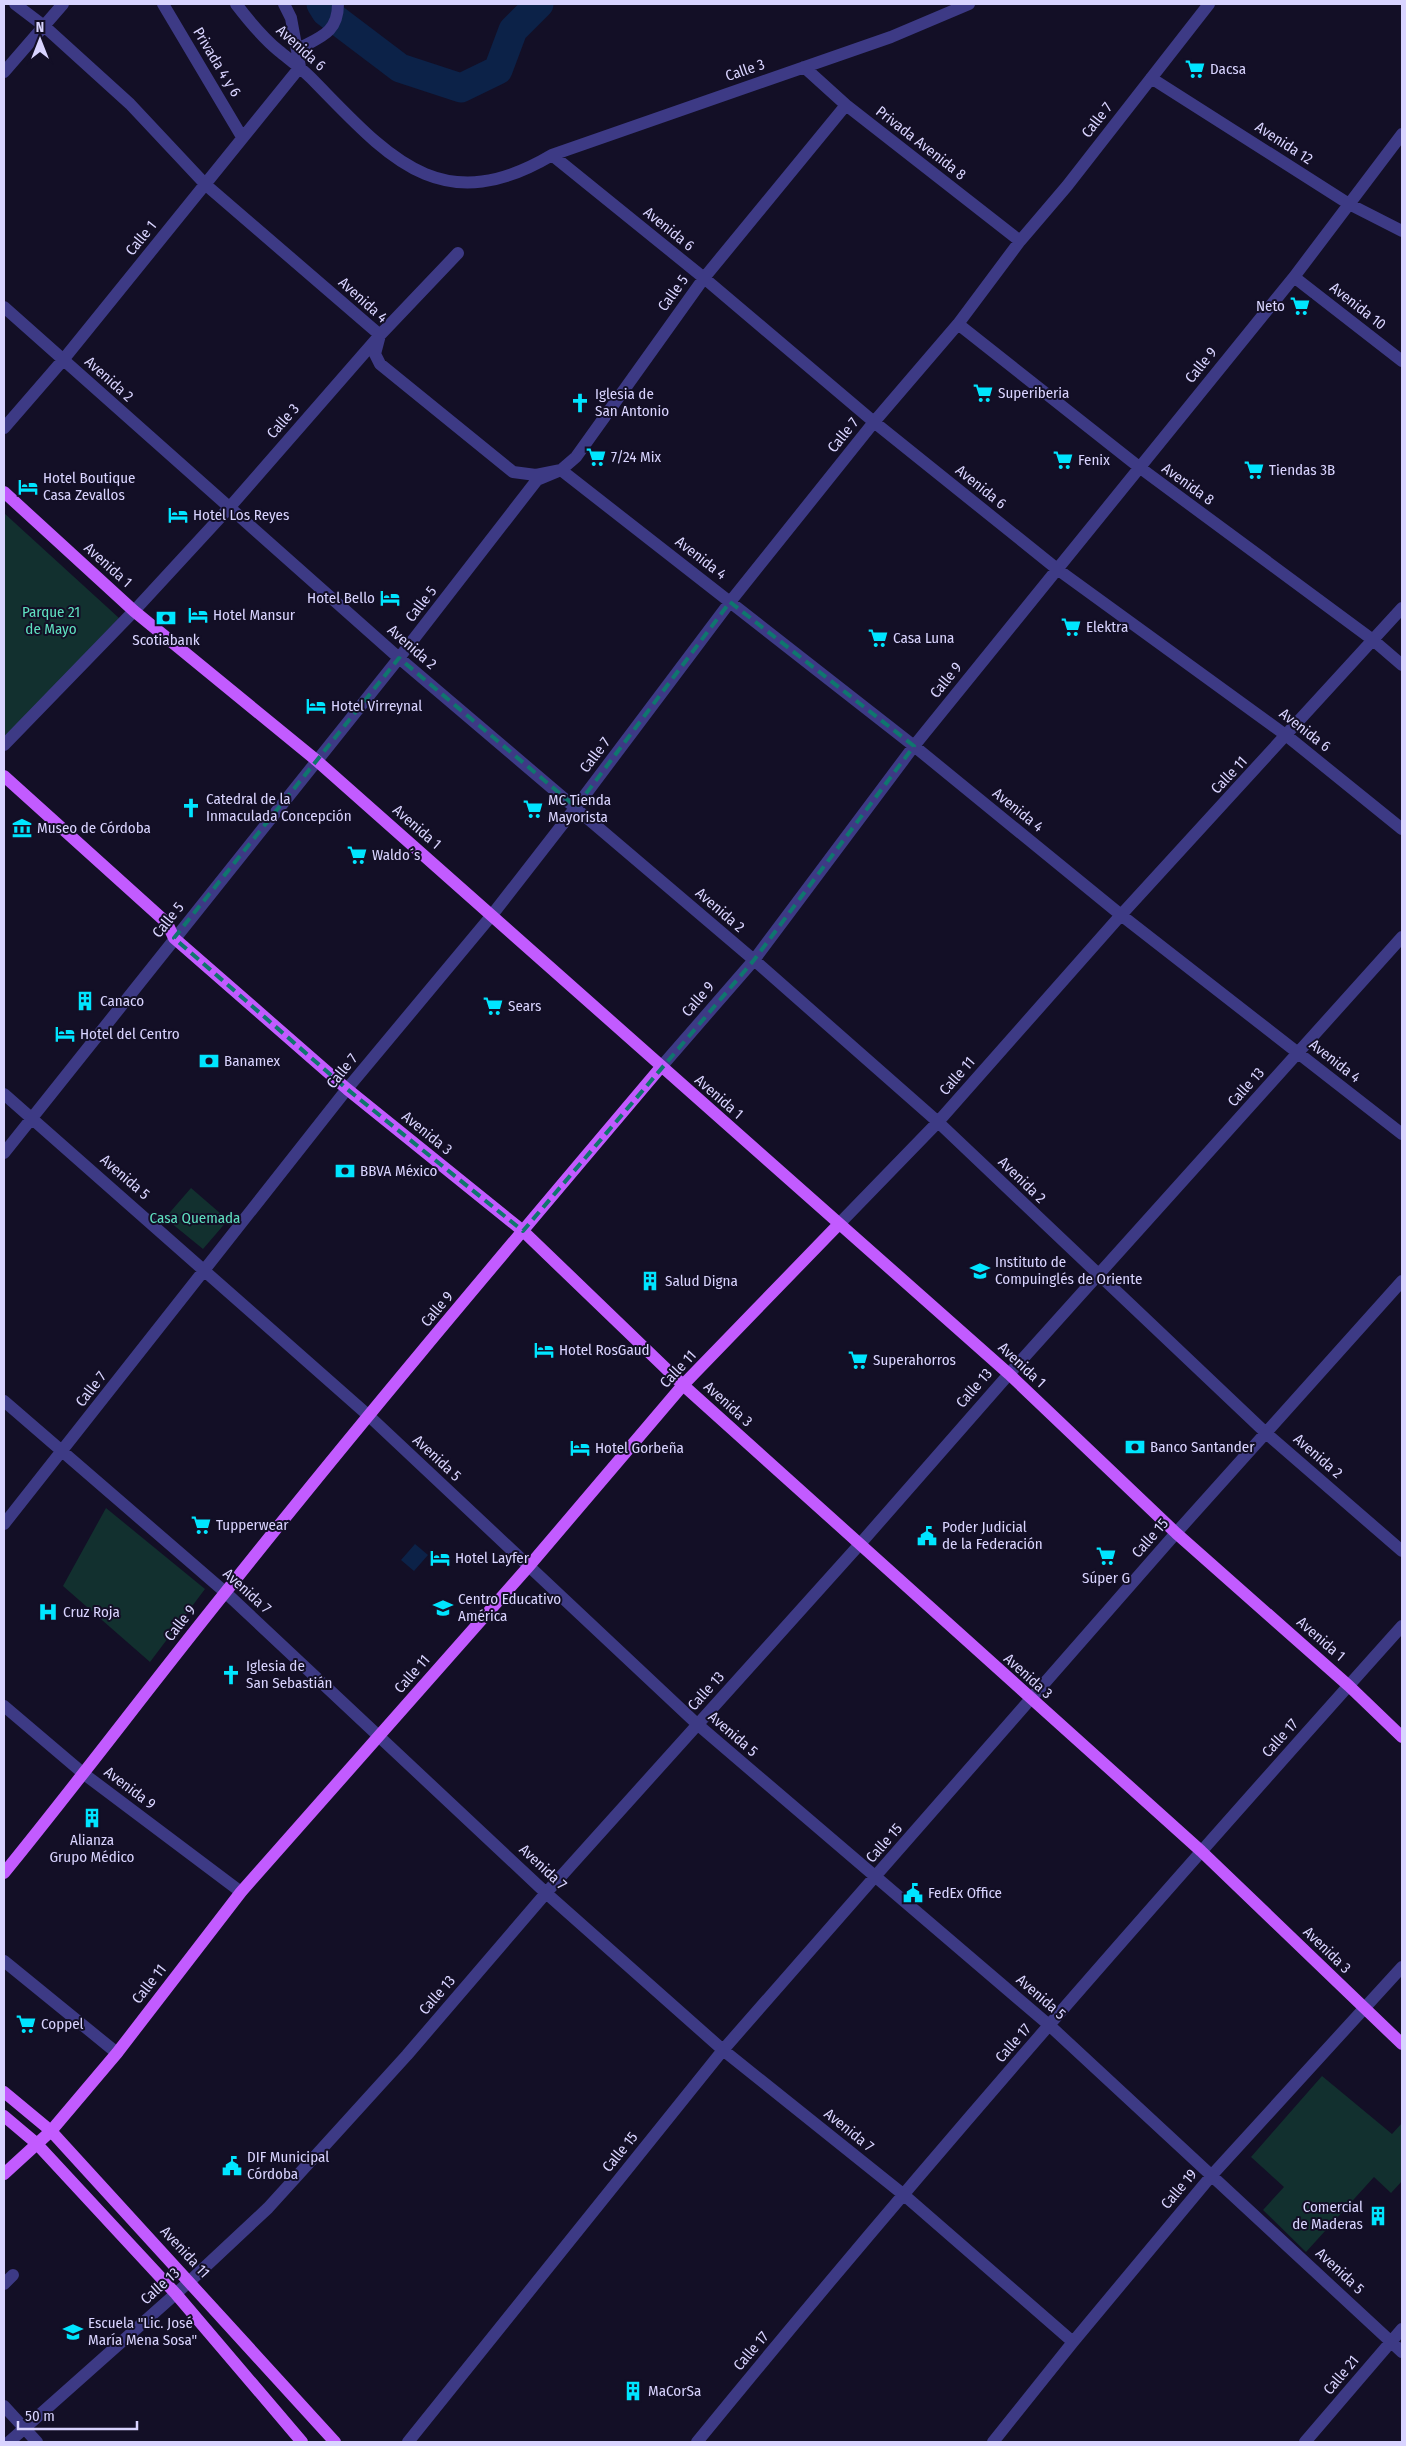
<svg xmlns="http://www.w3.org/2000/svg" width="1406" height="2446" font-family="'Fira Sans Condensed',sans-serif">
  <style>
    .green { fill: #12302f }
    .water { fill: #0c2248 }
    .lines { fill: none; stroke-linecap: round; stroke-linejoin: round }
    .river { stroke: #0c2248; stroke-width: 29 }
    .minor { stroke: #3d3a85; stroke-width: 12 }
    .major { stroke: #c25bff; stroke-width: 12 }
    .marked { fill: none; stroke: #0f766e; stroke-width: 4; stroke-dasharray: 10 6; stroke-linejoin: round }
    .labels { text-anchor: middle; stroke-width: 4; stroke-linejoin: round; paint-order: stroke }
    .street-label { font-size: 15px; fill: #d9d4ff; stroke: #130f26 }
    .poi-label { font-size: 15px; fill: #d9d4ff; stroke: #130f26; text-anchor: start }
    .park-label { font-size: 15px; fill: #5fe0c0; stroke: #130f26 }
  </style>
  <rect width="100%" height="100%" fill="#130f26"/>
  <path class="green" d="M 4,513 L 119,618 L 4,739 Z
    M 191,1188 L 228,1220 L 203,1249 L 165,1218 Z
    M 106,1508 L 205,1589 L 150,1662 L 63,1586 Z
    M 1322,2076 L 1392,2134 L 1402,2123 L 1402,2181 L 1391,2193 L 1374,2177 L 1306,2252 L 1263,2210 L 1284,2187 L 1251,2157 Z"/>
  <path class="water" d="M 415,1544 L 428,1555 L 414,1571 L 401,1560 Z"/>
  <g class="lines">
    <path class="river" d="M 321,4 L 326,12 L 400,68 L 461,88 L 498,70 L 513,30 L 539,4"/>
    <path class="minor" d="M 15,4 L 44,26 L 130,104 L 206,185 L 380,335 L 375,354 L 380,364 L 513,472 L 536,475 L 561,470 L 914,746 L 1121,915 L 1402,1134
      M 163,4 L 242,137
      M 236,4 C 249,21 262,37 279,51 C 290,60 301,68 311,78 C 387,155 439,222 552,155 L 891,37 L 969,4
      M 298,49 C 320,37 338,33 338,4
      M 804,67 L 846,105 L 1020,241
      M 4,72 L 63,4
      M 1151,78 L 1349,204 L 1402,231
      M 552,155 L 704,278 L 874,422 L 1057,569 L 1287,736 L 1402,829
      M 1294,277 L 1402,361
      M 4,307 L 399,658 L 754,960 L 938,1122 L 1267,1434 L 1402,1551
      M 958,324 L 1139,467 L 1373,640 L 1402,665
      M 4,428 L 63,360 L 300,67 L 291,18 L 284,4
      M 4,745 L 134,611 L 229,508 L 380,335 L 458,253
      M 661,1067 L 754,960 L 914,746 L 1294,277 L 1402,134
      M 4,1094 L 369,1416 L 697,1724 L 1049,2025 L 1402,2352
      M 4,1153 L 399,658 L 537,480 L 561,470 L 576,457 L 704,278 L 846,105
      M 839,1224 L 938,1122 L 1121,915 L 1402,608
      M 4,1401 L 225,1592 L 546,1893 L 723,2050 L 904,2195 L 1073,2342
      M 4,1524 L 347,1089 L 492,915 L 576,807 L 730,602 L 874,422 L 958,324 L 1020,241 L 1067,186 L 1209,4
      M 4,1706 L 84,1774 L 241,1892
      M 4,1961 L 117,2053
      M 4,2284 L 13,2275
      M 4,2406 L 37,2442
      M 9,2442 L 190,2281 L 268,2208 L 407,2055 L 546,1893 L 860,1544 L 1009,1374 L 1402,937
      M 408,2442 L 723,2050 L 1176,1533 L 1402,1281
      M 697,2442 C 924,2164 1162,1894 1402,1626
      M 993,2442 L 1073,2342 L 1212,2175 L 1402,1967
      M 1305,2442 L 1402,2329"/>
    <path class="major" d="M 4,492 L 134,611 L 316,760 L 1009,1374 L 1176,1533 L 1349,1686 L 1402,1737
      M 4,776 L 167,923 L 174,938 L 347,1089 L 523,1231 L 683,1385 L 1201,1851 L 1402,2044
      M 4,1873 C 79,1781 150,1686 224,1594 C 366,1415 514,1241 661,1067
      M 4,2092 L 51,2131 L 335,2442
      M 4,2116 L 36,2143 L 176,2294 L 302,2442
      M 4,2174 L 51,2131 L 117,2053 L 241,1892 L 529,1566 L 683,1385 L 839,1224"/>
  </g>
  <path class="marked" d="M 730,602 L 914,746 L 754,960 L 523,1231 L 347,1089 L 174,938 L 399,658 L 576,807 Z"/>
  <defs>
    <symbol id="supermarket-bare" viewBox="-9 -9 18 18"><path d="M-6-5.5h2.5l.6 2H6L4.5 2H-2.5L-4.4-4H-6ZM-1.5 3.2a1.3 1.3 0 1 0 .1 0ZM3 3.2a1.3 1.3 0 1 0 .1 0Z" fill="#00e5ff" stroke="#130f26" stroke-width="2.5" paint-order="stroke"/></symbol>
    <symbol id="church-bare" viewBox="-9 -9 18 18"><path d="M-1.2-6h2.4v3.5h3.3v2.4h-3.3V6h-2.4V-.1h-3.3v-2.4h3.3Z" fill="#00e5ff" stroke="#130f26" stroke-width="2.5" paint-order="stroke"/></symbol>
    <symbol id="hotel-bare" viewBox="-9 -9 18 18"><path d="M-6-4.5h1.5V1H6V5H4.5V3h-9V5H-6ZM-4 0a1.8 1.8 0 1 1 3.6 0ZM.5 0V-2.5h3Q6-2.5 6 0Z" fill="#00e5ff" stroke="#130f26" stroke-width="2.5" paint-order="stroke"/></symbol>
    <symbol id="bank-bare" viewBox="-9 -9 18 18"><path d="M-6-4H6V4H-6ZM0-2.3a2.3 2.3 0 1 0 0 4.6a2.3 2.3 0 1 0 0-4.6Z" fill="#00e5ff" stroke="#130f26" stroke-width="2.5" paint-order="stroke"/></symbol>
    <symbol id="museum-bare" viewBox="-9 -9 18 18"><path d="M0-6L6-3V-2H-6V-3ZM-5-1h2V3h-2ZM-1-1h2V3h-2ZM3-1h2V3H3ZM-6 4H6V6H-6Z" fill="#00e5ff" stroke="#130f26" stroke-width="2.5" paint-order="stroke"/></symbol>
    <symbol id="building-bare" viewBox="-9 -9 18 18"><path d="M-4-6H4V6H1V3H-1V6H-4ZM-2.5-4.3h1.7v1.8h-1.7ZM.8-4.3h1.7v1.8H.8ZM-2.5-1h1.7V.8h-1.7ZM.8-1h1.7V.8H.8Z" fill="#00e5ff" stroke="#130f26" stroke-width="2.5" paint-order="stroke"/></symbol>
    <symbol id="school-bare" viewBox="-9 -9 18 18"><path d="M0-5L7-2L0 1L-7-2ZM-4 1L0 2.5L4 1V4Q0 6-4 4Z" fill="#00e5ff" stroke="#130f26" stroke-width="2.5" paint-order="stroke"/></symbol>
    <symbol id="civic-bare" viewBox="-9 -9 18 18"><path d="M-.6-6.5H3V-4.5H.6V-3L4-1V1h2V6H-6V1h2V-1L-.6-3ZM-1.2 2.5V6h2.4V2.5Z" fill="#00e5ff" stroke="#130f26" stroke-width="2.5" paint-order="stroke"/></symbol>
    <symbol id="hospital-bare" viewBox="-9 -9 18 18"><path d="M-5-5h3v3.5h4V-5h3V5h-3V1.5h-4V5h-3Z" fill="#00e5ff" stroke="#130f26" stroke-width="2.5" paint-order="stroke"/></symbol>
  </defs>
  <g fill-rule="evenodd">
    <use href="#supermarket-bare" x="1181" y="55" width="28" height="28"/>
    <use href="#supermarket-bare" x="1286" y="292" width="28" height="28"/>
    <use href="#supermarket-bare" x="969" y="379" width="28" height="28"/>
    <use href="#church-bare" x="566" y="389" width="28" height="28"/>
    <use href="#supermarket-bare" x="582" y="443" width="28" height="28"/>
    <use href="#supermarket-bare" x="1049" y="446" width="28" height="28"/>
    <use href="#supermarket-bare" x="1240" y="456" width="28" height="28"/>
    <use href="#hotel-bare" x="14" y="473" width="28" height="28"/>
    <use href="#hotel-bare" x="164" y="501" width="28" height="28"/>
    <use href="#hotel-bare" x="376" y="584" width="28" height="28"/>
    <use href="#hotel-bare" x="184" y="601" width="28" height="28"/>
    <use href="#bank-bare" x="152" y="604" width="28" height="28"/>
    <use href="#supermarket-bare" x="1057" y="613" width="28" height="28"/>
    <use href="#supermarket-bare" x="864" y="624" width="28" height="28"/>
    <use href="#hotel-bare" x="302" y="692" width="28" height="28"/>
    <use href="#church-bare" x="177" y="794" width="28" height="28"/>
    <use href="#supermarket-bare" x="519" y="795" width="28" height="28"/>
    <use href="#museum-bare" x="8" y="814" width="28" height="28"/>
    <use href="#supermarket-bare" x="343" y="841" width="28" height="28"/>
    <use href="#building-bare" x="71" y="987" width="28" height="28"/>
    <use href="#supermarket-bare" x="479" y="992" width="28" height="28"/>
    <use href="#hotel-bare" x="51" y="1020" width="28" height="28"/>
    <use href="#bank-bare" x="195" y="1047" width="28" height="28"/>
    <use href="#bank-bare" x="331" y="1157" width="28" height="28"/>
    <use href="#school-bare" x="966" y="1257" width="28" height="28"/>
    <use href="#building-bare" x="636" y="1267" width="28" height="28"/>
    <use href="#hotel-bare" x="530" y="1336" width="28" height="28"/>
    <use href="#supermarket-bare" x="844" y="1346" width="28" height="28"/>
    <use href="#bank-bare" x="1121" y="1433" width="28" height="28"/>
    <use href="#hotel-bare" x="566" y="1434" width="28" height="28"/>
    <use href="#supermarket-bare" x="187" y="1511" width="28" height="28"/>
    <use href="#civic-bare" x="913" y="1522" width="28" height="28"/>
    <use href="#supermarket-bare" x="1092" y="1542" width="28" height="28"/>
    <use href="#hotel-bare" x="426" y="1544" width="28" height="28"/>
    <use href="#school-bare" x="429" y="1594" width="28" height="28"/>
    <use href="#hospital-bare" x="34" y="1598" width="28" height="28"/>
    <use href="#church-bare" x="217" y="1661" width="28" height="28"/>
    <use href="#building-bare" x="78" y="1804" width="28" height="28"/>
    <use href="#civic-bare" x="899" y="1879" width="28" height="28"/>
    <use href="#supermarket-bare" x="12" y="2010" width="28" height="28"/>
    <use href="#civic-bare" x="218" y="2152" width="28" height="28"/>
    <use href="#building-bare" x="1364" y="2202" width="28" height="28"/>
    <use href="#school-bare" x="59" y="2318" width="28" height="28"/>
    <use href="#building-bare" x="619" y="2377" width="28" height="28"/>
  </g>
  <g class="labels">
    <g class="street-label">
      <text transform="translate(301 48) rotate(42)" y="5">Avenida 6</text>
      <text transform="translate(217 62) rotate(59)" y="5">Privada 4 y 6</text>
      <text transform="translate(745 70) rotate(-19)" y="5">Calle 3</text>
      <text transform="translate(1097 120) rotate(-52)" y="5">Calle 7</text>
      <text transform="translate(921 143) rotate(38)" y="5">Privada Avenida 8</text>
      <text transform="translate(1284 143) rotate(33)" y="5">Avenida 12</text>
      <text transform="translate(669 229) rotate(39)" y="5">Avenida 6</text>
      <text transform="translate(141 238) rotate(-51)" y="5">Calle 1</text>
      <text transform="translate(673 293) rotate(-54)" y="5">Calle 5</text>
      <text transform="translate(363 300) rotate(42)" y="5">Avenida 4</text>
      <text transform="translate(1358 306) rotate(38)" y="5">Avenida 10</text>
      <text transform="translate(1201 365) rotate(-51)" y="5">Calle 9</text>
      <text transform="translate(109 379) rotate(42)" y="5">Avenida 2</text>
      <text transform="translate(283 421) rotate(-49)" y="5">Calle 3</text>
      <text transform="translate(843 435) rotate(-51)" y="5">Calle 7</text>
      <text transform="translate(1188 484) rotate(36)" y="5">Avenida 8</text>
      <text transform="translate(981 487) rotate(39)" y="5">Avenida 6</text>
      <text transform="translate(701 558) rotate(38)" y="5">Avenida 4</text>
      <text transform="translate(108 565) rotate(42)" y="5">Avenida 1</text>
      <text transform="translate(421 604) rotate(-52)" y="5">Calle 5</text>
      <text transform="translate(412 647) rotate(41)" y="5">Avenida 2</text>
      <text transform="translate(946 680) rotate(-51)" y="5">Calle 9</text>
      <text transform="translate(1305 730) rotate(38)" y="5">Avenida 6</text>
      <text transform="translate(595 755) rotate(-53)" y="5">Calle 7</text>
      <text transform="translate(1229 775) rotate(-47)" y="5">Calle 11</text>
      <text transform="translate(1018 810) rotate(39)" y="5">Avenida 4</text>
      <text transform="translate(417 827) rotate(41)" y="5">Avenida 1</text>
      <text transform="translate(720 910) rotate(41)" y="5">Avenida 2</text>
      <text transform="translate(168 920) rotate(-51)" y="5">Calle 5</text>
      <text transform="translate(698 999) rotate(-49)" y="5">Calle 9</text>
      <text transform="translate(1335 1061) rotate(38)" y="5">Avenida 4</text>
      <text transform="translate(342 1071) rotate(-51)" y="5">Calle 7</text>
      <text transform="translate(957 1076) rotate(-49)" y="5">Calle 11</text>
      <text transform="translate(1246 1087) rotate(-48)" y="5">Calle 13</text>
      <text transform="translate(719 1097) rotate(41)" y="5">Avenida 1</text>
      <text transform="translate(427 1133) rotate(39)" y="5">Avenida 3</text>
      <text transform="translate(125 1177) rotate(41)" y="5">Avenida 5</text>
      <text transform="translate(1022 1180) rotate(44)" y="5">Avenida 2</text>
      <text transform="translate(437 1309) rotate(-50)" y="5">Calle 9</text>
      <text transform="translate(1022 1365) rotate(43)" y="5">Avenida 1</text>
      <text transform="translate(678 1369) rotate(-47)" y="5">Calle 11</text>
      <text transform="translate(974 1388) rotate(-49)" y="5">Calle 13</text>
      <text transform="translate(91 1389) rotate(-52)" y="5">Calle 7</text>
      <text transform="translate(728 1404) rotate(42)" y="5">Avenida 3</text>
      <text transform="translate(1318 1456) rotate(41)" y="5">Avenida 2</text>
      <text transform="translate(437 1458) rotate(43)" y="5">Avenida 5</text>
      <text transform="translate(1150 1538) rotate(-49)" y="5">Calle 15</text>
      <text transform="translate(247 1591) rotate(42)" y="5">Avenida 7</text>
      <text transform="translate(180 1623) rotate(-52)" y="5">Calle 9</text>
      <text transform="translate(1321 1639) rotate(41)" y="5">Avenida 1</text>
      <text transform="translate(412 1674) rotate(-49)" y="5">Calle 11</text>
      <text transform="translate(1028 1676) rotate(42)" y="5">Avenida 3</text>
      <text transform="translate(706 1691) rotate(-48)" y="5">Calle 13</text>
      <text transform="translate(733 1734) rotate(41)" y="5">Avenida 5</text>
      <text transform="translate(1280 1738) rotate(-48)" y="5">Calle 17</text>
      <text transform="translate(130 1788) rotate(37)" y="5">Avenida 9</text>
      <text transform="translate(884 1843) rotate(-49)" y="5">Calle 15</text>
      <text transform="translate(543 1867) rotate(43)" y="5">Avenida 7</text>
      <text transform="translate(1327 1950) rotate(44)" y="5">Avenida 3</text>
      <text transform="translate(149 1984) rotate(-52)" y="5">Calle 11</text>
      <text transform="translate(437 1995) rotate(-49)" y="5">Calle 13</text>
      <text transform="translate(1041 1997) rotate(41)" y="5">Avenida 5</text>
      <text transform="translate(1013 2043) rotate(-49)" y="5">Calle 17</text>
      <text transform="translate(849 2130) rotate(39)" y="5">Avenida 7</text>
      <text transform="translate(620 2152) rotate(-51)" y="5">Calle 15</text>
      <text transform="translate(1179 2189) rotate(-50)" y="5">Calle 19</text>
      <text transform="translate(185 2252) rotate(47)" y="5">Avenida 11</text>
      <text transform="translate(1340 2271) rotate(43)" y="5">Avenida 5</text>
      <text transform="translate(160 2286) rotate(-42)" y="5">Calle 13</text>
      <text transform="translate(751 2351) rotate(-50)" y="5">Calle 17</text>
      <text transform="translate(1341 2375) rotate(-50)" y="5">Calle 21</text>
    </g>
    <g class="poi-label">
      <text x="1210" y="74">Dacsa</text>
      <text x="1285" y="311" text-anchor="end">Neto</text>
      <text x="998" y="398">Superiberia</text>
      <text x="595" y="399">Iglesia de<tspan x="595" dy="17">San Antonio</tspan></text>
      <text x="611" y="462">7/24 Mix</text>
      <text x="1078" y="465">Fenix</text>
      <text x="1269" y="475">Tiendas 3B</text>
      <text x="43" y="483">Hotel Boutique<tspan x="43" dy="17">Casa Zevallos</tspan></text>
      <text x="193" y="520">Hotel Los Reyes</text>
      <text x="375" y="603" text-anchor="end">Hotel Bello</text>
      <text x="213" y="620">Hotel Mansur</text>
      <text x="1086" y="632">Elektra</text>
      <text x="893" y="643">Casa Luna</text>
      <text x="166" y="645" text-anchor="middle">Scotiabank</text>
      <text x="331" y="711">Hotel Virreynal</text>
      <text x="206" y="804">Catedral de la<tspan x="206" dy="17">Inmaculada Concepción</tspan></text>
      <text x="548" y="805">MC Tienda<tspan x="548" dy="17">Mayorista</tspan></text>
      <text x="37" y="833">Museo de Córdoba</text>
      <text x="372" y="860">Waldo´s</text>
      <text x="100" y="1006">Canaco</text>
      <text x="508" y="1011">Sears</text>
      <text x="80" y="1039">Hotel del Centro</text>
      <text x="224" y="1066">Banamex</text>
      <text x="360" y="1176">BBVA México</text>
      <text x="995" y="1267">Instituto de<tspan x="995" dy="17">Compuinglés de Oriente</tspan></text>
      <text x="665" y="1286">Salud Digna</text>
      <text x="559" y="1355">Hotel RosGaud</text>
      <text x="873" y="1365">Superahorros</text>
      <text x="1150" y="1452">Banco Santander</text>
      <text x="595" y="1453">Hotel Gorbeña</text>
      <text x="216" y="1530">Tupperwear</text>
      <text x="942" y="1532">Poder Judicial<tspan x="942" dy="17">de la Federación</tspan></text>
      <text x="455" y="1563">Hotel Layfer</text>
      <text x="1106" y="1583" text-anchor="middle">Súper G</text>
      <text x="458" y="1604">Centro Educativo<tspan x="458" dy="17">América</tspan></text>
      <text x="63" y="1617">Cruz Roja</text>
      <text x="246" y="1671">Iglesia de<tspan x="246" dy="17">San Sebastián</tspan></text>
      <text x="92" y="1845" text-anchor="middle">Alianza<tspan x="92" dy="17">Grupo Médico</tspan></text>
      <text x="928" y="1898">FedEx Office</text>
      <text x="41" y="2029">Coppel</text>
      <text x="247" y="2162">DIF Municipal<tspan x="247" dy="17">Córdoba</tspan></text>
      <text x="1363" y="2212" text-anchor="end">Comercial<tspan x="1363" dy="17">de Maderas</tspan></text>
      <text x="88" y="2328">Escuela "Lic. José<tspan x="88" dy="17">María Mena Sosa"</tspan></text>
      <text x="648" y="2396">MaCorSa</text>
    </g>
    <g class="park-label">
      <text x="51" y="617">Parque 21<tspan x="51" dy="17">de Mayo</tspan></text>
      <text x="195" y="1223">Casa Quemada</text>
    </g>
  </g>
  <rect width="1406" height="2446" fill="none" stroke="#d9d4ff" stroke-width="10"/>
  <g transform="translate(40 40)" stroke="#130f26" stroke-width="4" paint-order="stroke">
  <path d="M0-4L9 19L0 12L-9 19Z" fill="#d9d4ff"/>
  <text y="-8" font-size="14" font-weight="bold" text-anchor="middle" fill="#d9d4ff">N</text>
  </g>
  <path d="M18 2421v8h119v-8" fill="none" stroke="#d9d4ff" stroke-width="2.5"/>
  <text x="25" y="2421" font-size="15" fill="#d9d4ff" stroke="#130f26" stroke-width="4" paint-order="stroke">50 m</text>
</svg>
